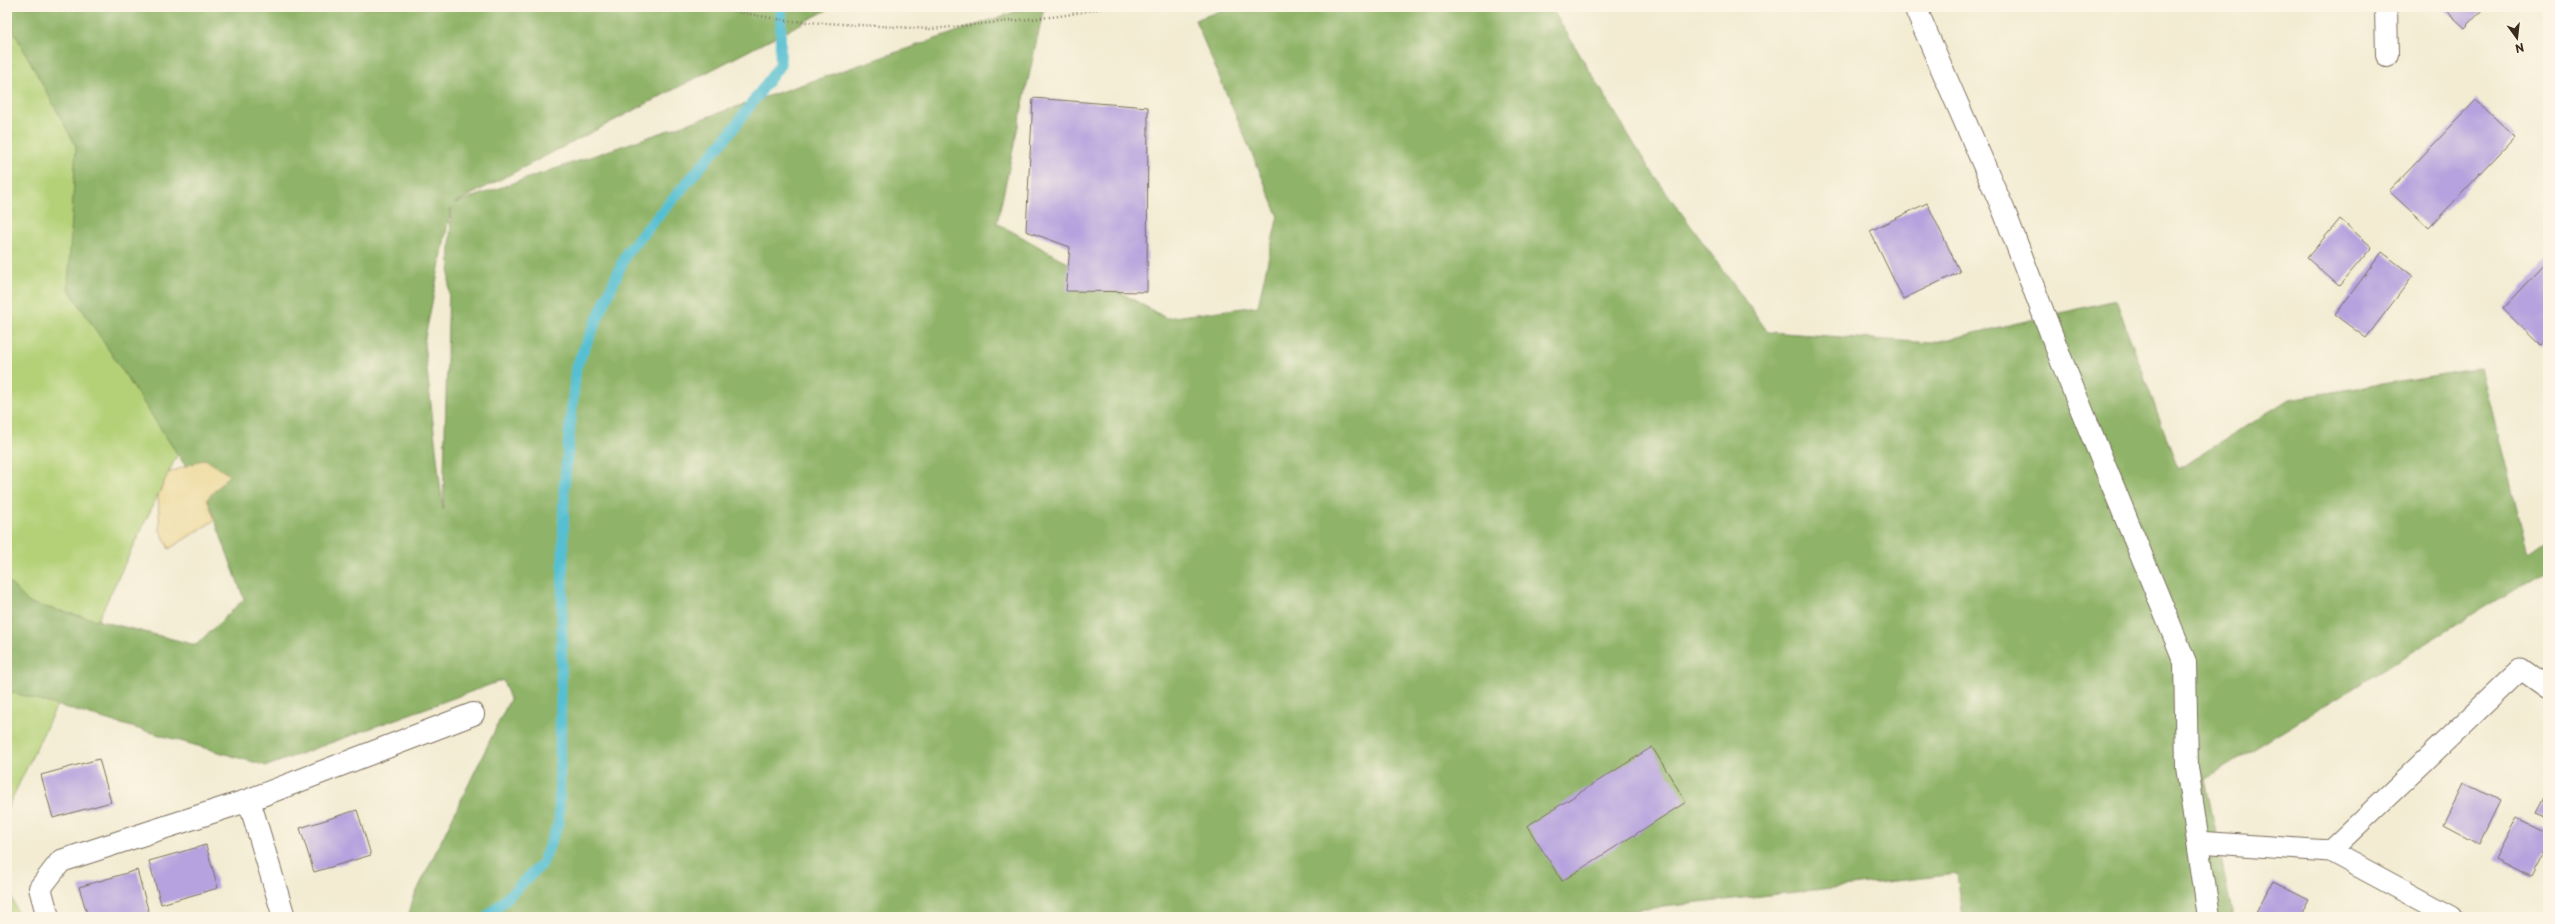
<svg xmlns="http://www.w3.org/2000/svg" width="2555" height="924" font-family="'Playpen Sans',sans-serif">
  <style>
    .green { fill: #b4d178; stroke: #787e4b }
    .forest { fill: #8fb368; stroke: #656e43; fill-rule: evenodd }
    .sand { fill: #eeda9e; stroke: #94825e }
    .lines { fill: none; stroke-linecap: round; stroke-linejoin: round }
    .stream { stroke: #56c0d2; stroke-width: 11 }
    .building { fill: #b6a2de }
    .service-casing { stroke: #7b6e5d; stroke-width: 23 }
    .minor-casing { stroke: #7b6e5d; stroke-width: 24 }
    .path { stroke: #7b6e5d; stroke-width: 2.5; stroke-dasharray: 1 3; stroke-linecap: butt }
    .service { stroke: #fff; stroke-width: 21 }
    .minor { stroke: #fff; stroke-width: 22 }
  </style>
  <rect width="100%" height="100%" fill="#fcf5e5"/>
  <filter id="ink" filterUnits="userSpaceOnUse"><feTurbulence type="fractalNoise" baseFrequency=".025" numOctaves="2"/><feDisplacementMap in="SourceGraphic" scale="8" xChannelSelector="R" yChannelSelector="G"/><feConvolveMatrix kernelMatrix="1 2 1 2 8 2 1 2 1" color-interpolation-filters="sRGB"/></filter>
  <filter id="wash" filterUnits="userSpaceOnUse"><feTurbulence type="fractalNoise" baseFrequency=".012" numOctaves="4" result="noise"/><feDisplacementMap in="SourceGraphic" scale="16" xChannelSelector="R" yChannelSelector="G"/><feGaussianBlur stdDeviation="0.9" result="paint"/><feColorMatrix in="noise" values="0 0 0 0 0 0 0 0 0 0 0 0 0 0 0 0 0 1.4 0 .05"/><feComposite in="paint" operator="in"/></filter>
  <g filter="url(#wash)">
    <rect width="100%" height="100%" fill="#f3ecd3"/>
    <path class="green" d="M 7,7 L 300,199 L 7,809 Z
      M 7,885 L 19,917 L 7,917 Z"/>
    <path class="forest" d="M 7,7 L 833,7 L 455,203 L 1029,7 L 1044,7 L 997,223 L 1166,318 L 1258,306 L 1278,215 L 1195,20 L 1231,7 L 1551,7 L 1648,167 L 1768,332 L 1932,343 L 2116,300 L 2178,469 L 2289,399 L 2481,368 L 2528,552 L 2548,538 L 2548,569 L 2205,779 L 2233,917 L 1963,917 L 1957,874 L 1574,917 L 408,917 L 413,899 L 510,699 L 503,680 L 267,766 L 7,691 L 7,580 L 29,603 L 196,645 L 244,599 L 207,499 L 68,288 L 76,146 L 7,19 ZM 451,208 L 443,510 L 424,343 Z"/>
    <path class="sand" d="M 205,459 L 229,475 L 207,499 L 215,520 L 169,549 L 160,530 L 158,496 L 168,473 Z"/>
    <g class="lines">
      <path class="stream" d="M 487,917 L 542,864 L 559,822 L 564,488 L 576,367 L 627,252 L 730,133 L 780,65 L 781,7"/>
    </g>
    <g id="blocks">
      <path class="building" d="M 2442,7 L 2485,7 L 2465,28 Z
        M 1033,98 L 1148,107 L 1147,292 L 1066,291 L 1070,247 L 1026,231 Z
        M 2476,100 L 2515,137 L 2429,228 L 2389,191 Z
        M 1927,203 L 1960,272 L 1903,299 L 1870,231 Z
        M 2340,219 L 2372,247 L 2339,286 L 2307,258 Z
        M 2382,252 L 2413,276 L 2366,338 L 2335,315 Z
        M 2548,261 L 2548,336 L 2540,345 L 2503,309 Z
        M 1652,747 L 1686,802 L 1562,881 L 1527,826 Z
        M 99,759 L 111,802 L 53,818 L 41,775 Z
        M 2464,783 L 2500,801 L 2479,844 L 2443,825 Z
        M 2548,790 L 2548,818 L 2536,813 Z
        M 357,810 L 371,855 L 314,872 L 300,828 Z
        M 2517,817 L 2548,832 L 2548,844 L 2531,877 L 2495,859 Z
        M 206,845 L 218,888 L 161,904 L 149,861 Z
        M 137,870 L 149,913 L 134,917 L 88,917 L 79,887 Z
        M 2273,881 L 2309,899 L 2300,917 L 2254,917 Z"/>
    </g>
  </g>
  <g filter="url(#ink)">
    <use href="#blocks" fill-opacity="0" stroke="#7b6e5d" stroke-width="1"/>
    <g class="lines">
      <defs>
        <path id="service" d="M 2198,842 L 2330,851 L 2452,917
          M 2330,851 L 2521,669 L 2548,688"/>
        <path id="minor" d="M 1915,7 L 2004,211 L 2062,362 L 2185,662 L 2187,767 L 2209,917
          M 2386,7 L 2387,55
          M 249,800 L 284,917
          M 48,917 L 40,888 L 61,861 L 249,800 L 473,714"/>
      </defs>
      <use href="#service" class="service-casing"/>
      <use href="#minor" class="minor-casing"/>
      <path class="path" d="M 711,7 L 788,21 L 932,29 L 1060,16 L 1109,7"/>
      <use href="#service" class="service"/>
      <use href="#minor" class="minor"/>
    </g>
  </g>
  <rect width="2555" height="924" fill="none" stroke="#fcf5e5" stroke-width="24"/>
  <g transform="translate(2517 38) rotate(165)" stroke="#fcf5e5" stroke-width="3" paint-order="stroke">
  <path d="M0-3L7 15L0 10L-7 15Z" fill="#3b2a1e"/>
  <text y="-6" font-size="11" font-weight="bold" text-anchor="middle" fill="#3b2a1e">N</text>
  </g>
</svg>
